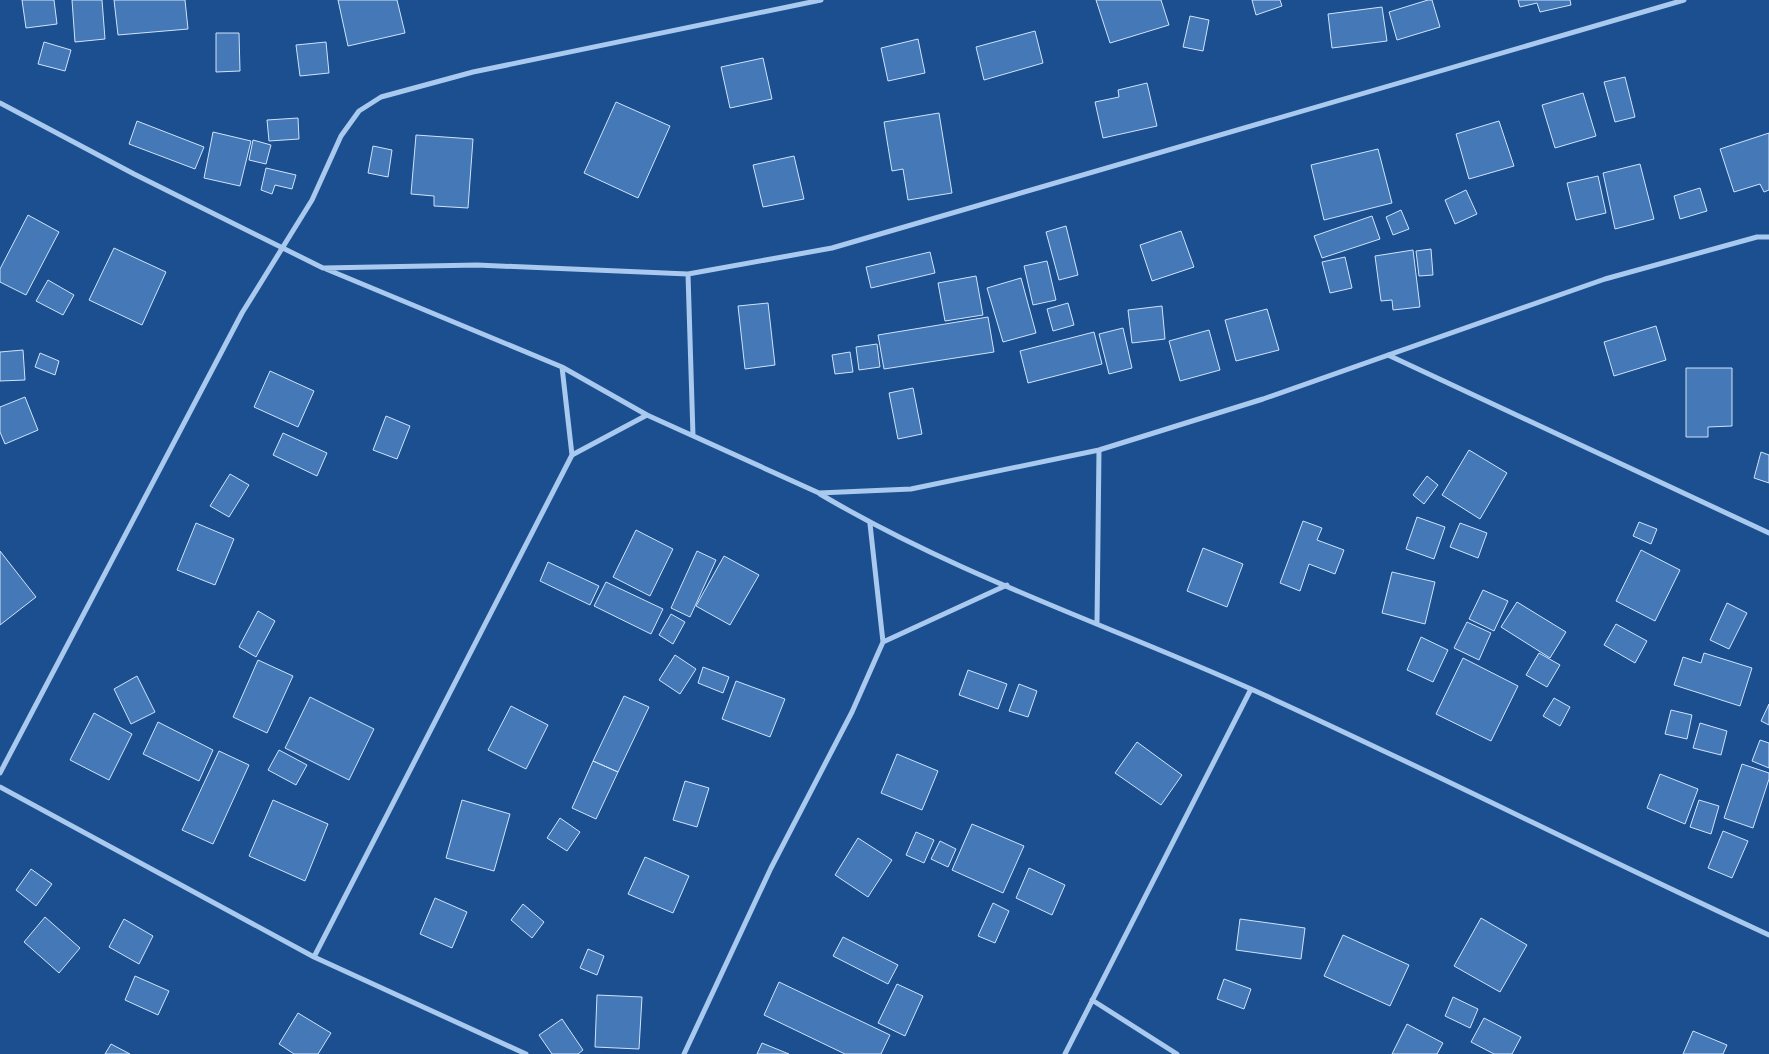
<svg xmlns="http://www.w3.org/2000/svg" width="1769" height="1054" font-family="Rubik,sans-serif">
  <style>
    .building { fill: #4478b7; stroke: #cfe3fa }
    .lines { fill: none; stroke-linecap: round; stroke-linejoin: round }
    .minor { stroke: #a9c9ee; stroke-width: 5 }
  </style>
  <rect width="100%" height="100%" fill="#1b4f8f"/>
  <path class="building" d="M 22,0 L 54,0 L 57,24 L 26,28 Z
    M 72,0 L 102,0 L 105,39 L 75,42 Z
    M 114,0 L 185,0 L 188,29 L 118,35 Z
    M 338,0 L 397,0 L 405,33 L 348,46 Z
    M 1096,0 L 1161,0 L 1169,25 L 1110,43 Z
    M 1252,0 L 1280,0 L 1282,6 L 1256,15 Z
    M 1428,0 L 1432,0 L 1440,27 L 1397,40 L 1389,12 Z
    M 1518,0 L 1570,0 L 1571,5 L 1540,12 L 1537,3 L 1520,7 Z
    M 1382,7 L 1387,41 L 1332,48 L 1328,14 Z
    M 1190,16 L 1209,20 L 1203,51 L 1183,47 Z
    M 1035,31 L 1043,63 L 984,80 L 976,47 Z
    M 216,33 L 239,33 L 240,71 L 216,72 Z
    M 918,39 L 925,73 L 888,81 L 881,48 Z
    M 44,42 L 71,50 L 65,71 L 38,64 Z
    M 326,42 L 329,73 L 300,76 L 296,45 Z
    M 763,58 L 772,99 L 730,108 L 721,67 Z
    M 1625,77 L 1635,117 L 1615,122 L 1604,82 Z
    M 1147,83 L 1157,126 L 1103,138 L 1095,102 L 1119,97 L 1118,90 Z
    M 1583,93 L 1596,136 L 1555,148 L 1542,105 Z
    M 616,102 L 670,126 L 638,198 L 584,173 Z
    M 939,113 L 952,193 L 908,200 L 903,169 L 892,171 L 884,122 Z
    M 298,118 L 299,139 L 269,141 L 267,120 Z
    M 137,121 L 204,147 L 195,169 L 129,144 Z
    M 1499,121 L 1514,166 L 1469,179 L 1456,134 Z
    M 213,132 L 251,141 L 240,186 L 204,178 Z
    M 1769,133 L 1769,190 L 1764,192 L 1760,184 L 1734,192 L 1720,149 Z
    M 416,135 L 473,139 L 468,208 L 434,206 L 434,196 L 411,194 Z
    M 253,140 L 271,145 L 266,164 L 249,160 Z
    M 373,146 L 392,150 L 388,177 L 368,173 Z
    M 1378,149 L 1392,203 L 1324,220 L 1311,165 Z
    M 794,156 L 804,199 L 763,207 L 753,165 Z
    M 1640,164 L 1654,219 L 1615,229 L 1603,173 Z
    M 266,168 L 296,175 L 292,189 L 275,185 L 272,194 L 261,190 Z
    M 1598,176 L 1606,213 L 1576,220 L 1567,183 Z
    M 1700,188 L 1707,211 L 1680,219 L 1674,196 Z
    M 1466,190 L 1477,214 L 1455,224 L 1445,200 Z
    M 1401,210 L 1409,229 L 1393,235 L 1386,217 Z
    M 28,215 L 59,232 L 26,295 L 0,282 L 0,269 Z
    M 1372,216 L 1380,239 L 1322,258 L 1314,236 Z
    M 1066,226 L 1078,275 L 1059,280 L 1046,232 Z
    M 1181,231 L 1194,267 L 1152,281 L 1140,245 Z
    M 114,248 L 166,272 L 142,325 L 89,300 Z
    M 1431,249 L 1433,275 L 1419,276 L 1416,251 Z
    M 1413,250 L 1420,307 L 1393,310 L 1392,300 L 1381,301 L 1375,256 Z
    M 930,252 L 935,273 L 871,288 L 866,267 Z
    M 1345,257 L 1352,288 L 1330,293 L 1322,262 Z
    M 1047,261 L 1056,300 L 1033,305 L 1024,266 Z
    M 976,276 L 983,315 L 945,321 L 938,283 Z
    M 1021,278 L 1036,333 L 1003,342 L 987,288 Z
    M 48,280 L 74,295 L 63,315 L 36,301 Z
    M 768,303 L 775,365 L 745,369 L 738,306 Z
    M 1068,303 L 1074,325 L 1053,331 L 1047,309 Z
    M 1162,306 L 1165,339 L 1132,343 L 1128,310 Z
    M 1267,309 L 1279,350 L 1236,361 L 1225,320 Z
    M 988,317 L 994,352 L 884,369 L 878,335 Z
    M 1656,326 L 1666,360 L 1614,376 L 1604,342 Z
    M 1123,328 L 1132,368 L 1109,374 L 1099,334 Z
    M 1209,330 L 1220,370 L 1180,381 L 1169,341 Z
    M 1094,332 L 1102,364 L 1028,383 L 1020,351 Z
    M 877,344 L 880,367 L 859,370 L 856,347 Z
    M 23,350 L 25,380 L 0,381 L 0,352 Z
    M 850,352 L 853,372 L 835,374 L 832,355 Z
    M 40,353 L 59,361 L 55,375 L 35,367 Z
    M 1686,368 L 1732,368 L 1732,426 L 1708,427 L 1708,437 L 1686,437 Z
    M 270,371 L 314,391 L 298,427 L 254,407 Z
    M 913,388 L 922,434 L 898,439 L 889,393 Z
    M 25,397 L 38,430 L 5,444 L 0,432 L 0,407 Z
    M 386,416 L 410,426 L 397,459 L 373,450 Z
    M 283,433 L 327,453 L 317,476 L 273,455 Z
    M 1469,450 L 1507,473 L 1480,519 L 1442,495 Z
    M 1761,452 L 1769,455 L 1769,483 L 1754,478 Z
    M 230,474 L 249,485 L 229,517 L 210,506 Z
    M 1427,476 L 1438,485 L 1424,504 L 1413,495 Z
    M 1417,517 L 1445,527 L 1434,559 L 1406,549 Z
    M 1303,521 L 1322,528 L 1317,540 L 1344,550 L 1335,574 L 1309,564 L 1300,591 L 1280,583 Z
    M 1639,522 L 1657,529 L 1651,544 L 1633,536 Z
    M 196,523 L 234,539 L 215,585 L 177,570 Z
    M 1460,523 L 1487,533 L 1478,558 L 1450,547 Z
    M 636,530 L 673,549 L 650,596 L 613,577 Z
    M 1203,548 L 1243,564 L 1227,607 L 1187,591 Z
    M 1641,550 L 1680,570 L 1655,621 L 1616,601 Z
    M 0,551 L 36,597 L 0,625 Z
    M 697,551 L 716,560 L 690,617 L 671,608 Z
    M 724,556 L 759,575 L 730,625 L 696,606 Z
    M 548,562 L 599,586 L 590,605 L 540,581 Z
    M 1392,572 L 1435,582 L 1425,624 L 1382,613 Z
    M 606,582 L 663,609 L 651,634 L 594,606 Z
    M 1483,590 L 1508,601 L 1494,631 L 1469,619 Z
    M 1517,602 L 1566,632 L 1550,658 L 1501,627 Z
    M 1727,603 L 1747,613 L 1729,649 L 1710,640 Z
    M 258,611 L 275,621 L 256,657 L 239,647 Z
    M 671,614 L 685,622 L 673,644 L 659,635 Z
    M 1467,622 L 1491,633 L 1479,660 L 1454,648 Z
    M 1616,624 L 1647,641 L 1635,663 L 1604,645 Z
    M 1421,637 L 1448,650 L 1433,682 L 1407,670 Z
    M 1539,653 L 1560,665 L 1547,687 L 1526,675 Z
    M 1704,653 L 1752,668 L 1740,706 L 1674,685 L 1683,657 L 1701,663 Z
    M 675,655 L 696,669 L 680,694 L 659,680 Z
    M 1463,658 L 1518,686 L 1491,741 L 1436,714 Z
    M 258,660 L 293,676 L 267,733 L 233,717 Z
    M 703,667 L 729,677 L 723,693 L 698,683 Z
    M 968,670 L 1007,684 L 998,709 L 959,695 Z
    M 137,676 L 155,712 L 131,724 L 114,689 Z
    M 736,681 L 785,699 L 770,737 L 722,719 Z
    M 1019,684 L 1037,691 L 1028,717 L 1009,711 Z
    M 624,696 L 649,707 L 618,772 L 593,761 Z
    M 310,697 L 374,729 L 349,780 L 285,748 Z
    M 1554,698 L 1570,707 L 1560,726 L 1543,716 Z
    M 1769,704 L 1769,725 L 1761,721 Z
    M 511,706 L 548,725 L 526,769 L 488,750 Z
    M 1671,710 L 1692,715 L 1687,739 L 1665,734 Z
    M 94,713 L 132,734 L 109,780 L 70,760 Z
    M 158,722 L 213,750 L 199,781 L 143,754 Z
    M 1700,723 L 1727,731 L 1721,755 L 1693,748 Z
    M 1760,740 L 1769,743 L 1769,768 L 1752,761 Z
    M 1137,742 L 1182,775 L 1161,805 L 1115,773 Z
    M 279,750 L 307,765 L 296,785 L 268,770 Z
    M 219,751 L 249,765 L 213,844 L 182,830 Z
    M 897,754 L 938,771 L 922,810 L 881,793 Z
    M 593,761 L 618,772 L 596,819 L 572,808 Z
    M 1742,764 L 1769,773 L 1769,779 L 1753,828 L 1724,818 Z
    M 1660,774 L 1698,789 L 1685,824 L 1647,808 Z
    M 685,781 L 709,788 L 697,827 L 673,820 Z
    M 273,800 L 328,824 L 305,881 L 249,856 Z
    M 462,800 L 510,814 L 494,871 L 446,858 Z
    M 1699,800 L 1719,806 L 1711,834 L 1690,827 Z
    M 560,818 L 580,832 L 567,851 L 547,838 Z
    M 972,824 L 1024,846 L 1003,893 L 952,870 Z
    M 1723,831 L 1748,841 L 1732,878 L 1708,868 Z
    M 916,832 L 934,840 L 924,863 L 906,855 Z
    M 858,838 L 892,860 L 868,897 L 835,875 Z
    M 940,841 L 956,849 L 948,867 L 931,859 Z
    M 645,857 L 689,876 L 673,913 L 628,894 Z
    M 1029,868 L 1065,885 L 1052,915 L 1016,898 Z
    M 31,869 L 52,884 L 36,906 L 16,890 Z
    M 435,898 L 467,912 L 452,948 L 420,934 Z
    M 993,903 L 1009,911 L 995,943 L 978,936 Z
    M 523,904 L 544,922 L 532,938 L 511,920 Z
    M 45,917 L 80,948 L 59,973 L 24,942 Z
    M 1481,918 L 1527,945 L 1500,992 L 1454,966 Z
    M 124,919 L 153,936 L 139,964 L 109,947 Z
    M 1240,919 L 1305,928 L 1301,959 L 1236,950 Z
    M 1343,935 L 1409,965 L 1390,1006 L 1324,976 Z
    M 843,937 L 898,965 L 888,984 L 833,956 Z
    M 588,949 L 604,956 L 597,975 L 580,968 Z
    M 135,976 L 169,991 L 158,1015 L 125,1000 Z
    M 1224,979 L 1251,989 L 1244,1009 L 1217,999 Z
    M 779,982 L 890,1035 L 881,1054 L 845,1054 L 764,1015 Z
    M 897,984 L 923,996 L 905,1036 L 878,1023 Z
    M 597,995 L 642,997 L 639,1049 L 595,1047 Z
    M 1453,997 L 1478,1009 L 1470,1028 L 1445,1016 Z
    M 298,1013 L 331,1033 L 318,1054 L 294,1054 L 279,1044 Z
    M 1484,1018 L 1521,1037 L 1512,1054 L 1494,1054 L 1471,1042 Z
    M 562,1019 L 583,1050 L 578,1054 L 552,1054 L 539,1035 Z
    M 1407,1024 L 1443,1043 L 1437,1054 L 1392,1054 Z
    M 1693,1031 L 1727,1045 L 1723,1054 L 1683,1054 Z
    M 762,1043 L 789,1054 L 757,1054 Z
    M 111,1044 L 130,1054 L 105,1054 Z"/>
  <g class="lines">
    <path class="minor" d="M 0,103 L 134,174 L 323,268 L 477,265 L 688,274 L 832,248 L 1684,0
      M 326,269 L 562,367 L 647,415 L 819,493 L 911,489 L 1099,450 L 1263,399 L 1605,279 L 1757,237 L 1769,237
      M 688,274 L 693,436
      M 1388,355 L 1769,533
      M 572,455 L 647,415
      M 820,494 C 955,574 1108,625 1251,689 C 1425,768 1596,855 1769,935
      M 1097,624 L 1099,450
      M 883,642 L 1007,585
      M 0,773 L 242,313 L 312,200 L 341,136 L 359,111 L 381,97 L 473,72 L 821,0
      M 0,787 L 314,957 L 526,1054
      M 314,957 L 572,455 L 562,367
      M 1092,1000 L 1177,1054
      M 684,1054 L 771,868 L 852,712 L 883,642 L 870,524
      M 1065,1054 L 1251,689"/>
  </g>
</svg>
